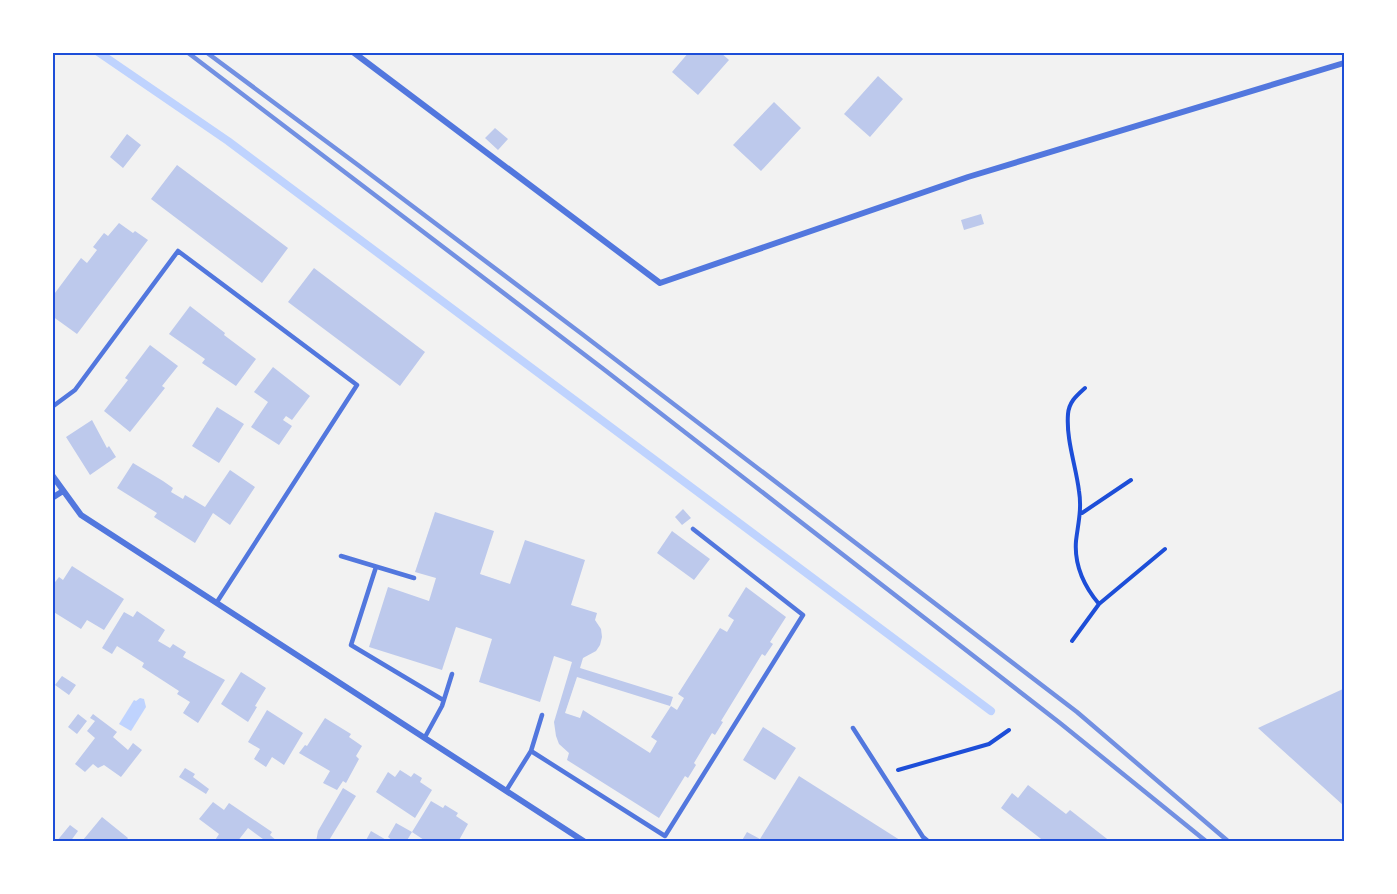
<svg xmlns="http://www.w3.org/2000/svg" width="1397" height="894" font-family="Commissioner,sans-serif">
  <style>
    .water { fill: #bfd3fe }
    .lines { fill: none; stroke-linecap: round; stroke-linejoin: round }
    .stream { stroke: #bfd3fe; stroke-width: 8 }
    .building { fill: #bdc9ec }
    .path { stroke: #1d4ed8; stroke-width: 4 }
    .service { stroke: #5277de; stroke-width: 4.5 }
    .minor { stroke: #5277de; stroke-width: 6 }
    .rail { stroke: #7290e2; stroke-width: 4.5 }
    .neatline { fill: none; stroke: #1d4ed8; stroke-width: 2 }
  </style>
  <rect width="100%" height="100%" fill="#f2f2f2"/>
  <path class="water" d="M 140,698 L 144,699 L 146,707 L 131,731 L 119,724 L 134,700 L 136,701 Z"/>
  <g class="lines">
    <path class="stream" d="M 98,52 L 228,141 L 991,711"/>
  </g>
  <path class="building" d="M 689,52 L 720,52 L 729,60 L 698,95 L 672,72 Z
    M 878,76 L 903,99 L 870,137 L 844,114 Z
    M 774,102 L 801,128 L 761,171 L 733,145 Z
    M 495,128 L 508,139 L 498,150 L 485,138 Z
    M 127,134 L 141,145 L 123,168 L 110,157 Z
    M 177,165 L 288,248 L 262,283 L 151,199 Z
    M 981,214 L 984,224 L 964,230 L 961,220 Z
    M 119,223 L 133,233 L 135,231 L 148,240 L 77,334 L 52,316 L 52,297 L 81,258 L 87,263 L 97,250 L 93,247 L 104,233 L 108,236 Z
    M 314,268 L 425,352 L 400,386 L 288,302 Z
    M 190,306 L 225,333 L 224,335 L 256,359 L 236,386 L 202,363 L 205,359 L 169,334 Z
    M 150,345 L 178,366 L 162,386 L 165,388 L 130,432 L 104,411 L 128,380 L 125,378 Z
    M 273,367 L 310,396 L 292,420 L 286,416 L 283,420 L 292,426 L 279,445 L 251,427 L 268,402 L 254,392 Z
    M 217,407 L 244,424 L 219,463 L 192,446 Z
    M 92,420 L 107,448 L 109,446 L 116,457 L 90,475 L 66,437 Z
    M 133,463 L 163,481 L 173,488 L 171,492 L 183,499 L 185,495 L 205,507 L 230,470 L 255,487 L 230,525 L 213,513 L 195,543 L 154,517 L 157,513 L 117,488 Z
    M 683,509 L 691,518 L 682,525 L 675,517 Z
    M 435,512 L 494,531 L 480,574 L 510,584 L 525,540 L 585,560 L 571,605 L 597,613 L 595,620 L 601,629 L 602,637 L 600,645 L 596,651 L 583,658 L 580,668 L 673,697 L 670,706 L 577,677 L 565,713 L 580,718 L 583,710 L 650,753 L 657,741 L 651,737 L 671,706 L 677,710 L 684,698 L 678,694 L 720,628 L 727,632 L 734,620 L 728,616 L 746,587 L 786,617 L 770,642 L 773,644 L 765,656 L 762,654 L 721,721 L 723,722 L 715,735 L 712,733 L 694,763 L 696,765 L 688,778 L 685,776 L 659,818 L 567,760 L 569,753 L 559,744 L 556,736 L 554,722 L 572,662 L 554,656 L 540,702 L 479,682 L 492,639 L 456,627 L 442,670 L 369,647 L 388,587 L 429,601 L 436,578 L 415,572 Z
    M 672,531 L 710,559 L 694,580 L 657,553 Z
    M 72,566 L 124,599 L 104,630 L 87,620 L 81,629 L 52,611 L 52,586 L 59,577 L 63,580 Z
    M 137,611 L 165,630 L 158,641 L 170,648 L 173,644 L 186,652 L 183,657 L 225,680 L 198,723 L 183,713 L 190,702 L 177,694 L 179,691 L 142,667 L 144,663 L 117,646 L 112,654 L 102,648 L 124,612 L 133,617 Z
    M 241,672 L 266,688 L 255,706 L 257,707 L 248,722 L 221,704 Z
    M 62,676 L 76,685 L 69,695 L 55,685 Z
    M 1343,689 L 1344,692 L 1344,806 L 1258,728 Z
    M 267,710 L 303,733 L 284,765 L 272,757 L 266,767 L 254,759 L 260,749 L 248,742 Z
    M 78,714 L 87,721 L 77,734 L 68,727 Z
    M 93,714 L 117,732 L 113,737 L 128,750 L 133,743 L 142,750 L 121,777 L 104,765 L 98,768 L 93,764 L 85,772 L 75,764 L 95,738 L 87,731 L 95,721 L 90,718 Z
    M 325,718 L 351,734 L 349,737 L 362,746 L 356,756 L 359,759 L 346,783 L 343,781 L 337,790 L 323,783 L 330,771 L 299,753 L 305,745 L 307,746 Z
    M 763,727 L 796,748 L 775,780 L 743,760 Z
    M 185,768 L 195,774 L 193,777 L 209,789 L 206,794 L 179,777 Z
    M 400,770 L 411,777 L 414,773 L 422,778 L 420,782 L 432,790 L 415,818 L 376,792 L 388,772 L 395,777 Z
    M 799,776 L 903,842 L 741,842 L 747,832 L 760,839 Z
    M 1028,785 L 1066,814 L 1070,810 L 1111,842 L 1045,842 L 1001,808 L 1012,793 L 1018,798 Z
    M 343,788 L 356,796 L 328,842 L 316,842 L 318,831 Z
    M 431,801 L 443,808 L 445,805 L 458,813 L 456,816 L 468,824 L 458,842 L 427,842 L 412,832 Z
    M 213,802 L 224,810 L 229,803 L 272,832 L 270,835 L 278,842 L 267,842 L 248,828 L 237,842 L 214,842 L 219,834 L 199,819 Z
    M 102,817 L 128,838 L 125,842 L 83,840 Z
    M 396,823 L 412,832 L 406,842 L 394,842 L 388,837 Z
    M 70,825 L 78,831 L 70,842 L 56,842 Z
    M 371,831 L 383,838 L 389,842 L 365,842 Z"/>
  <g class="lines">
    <path class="path" d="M 1085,388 C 1076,396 1069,402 1068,414 C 1066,440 1076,466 1079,491 C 1082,509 1078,524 1076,541 C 1074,566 1084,586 1099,604
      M 1082,513 L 1131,480
      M 1072,641 L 1099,604 L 1165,549
      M 898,770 L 989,744 L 1009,730"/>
    <path class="service" d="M 52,407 L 75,390 L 178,251 L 357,385 L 217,602
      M 341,556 L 414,578
      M 376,567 L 351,645 L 443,700
      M 853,728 L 923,837 L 929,842
      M 425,737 L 442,706 L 452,674
      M 531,751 L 665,836 L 803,615 L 693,529
      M 506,791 L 531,751 L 542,715"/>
    <path class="minor" d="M 353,52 L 660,283 L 968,177 L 1344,63
      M 52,475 L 81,515 L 585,842
      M 52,498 L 63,491"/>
    <path class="rail" d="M 187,52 L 606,371 L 1060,723 L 1207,842
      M 206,52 L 358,165 L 582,334 L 1077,712 L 1229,842"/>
  </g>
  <rect width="1397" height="894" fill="none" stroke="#ffffff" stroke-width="108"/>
  <rect x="54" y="54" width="1289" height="786" class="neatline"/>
</svg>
